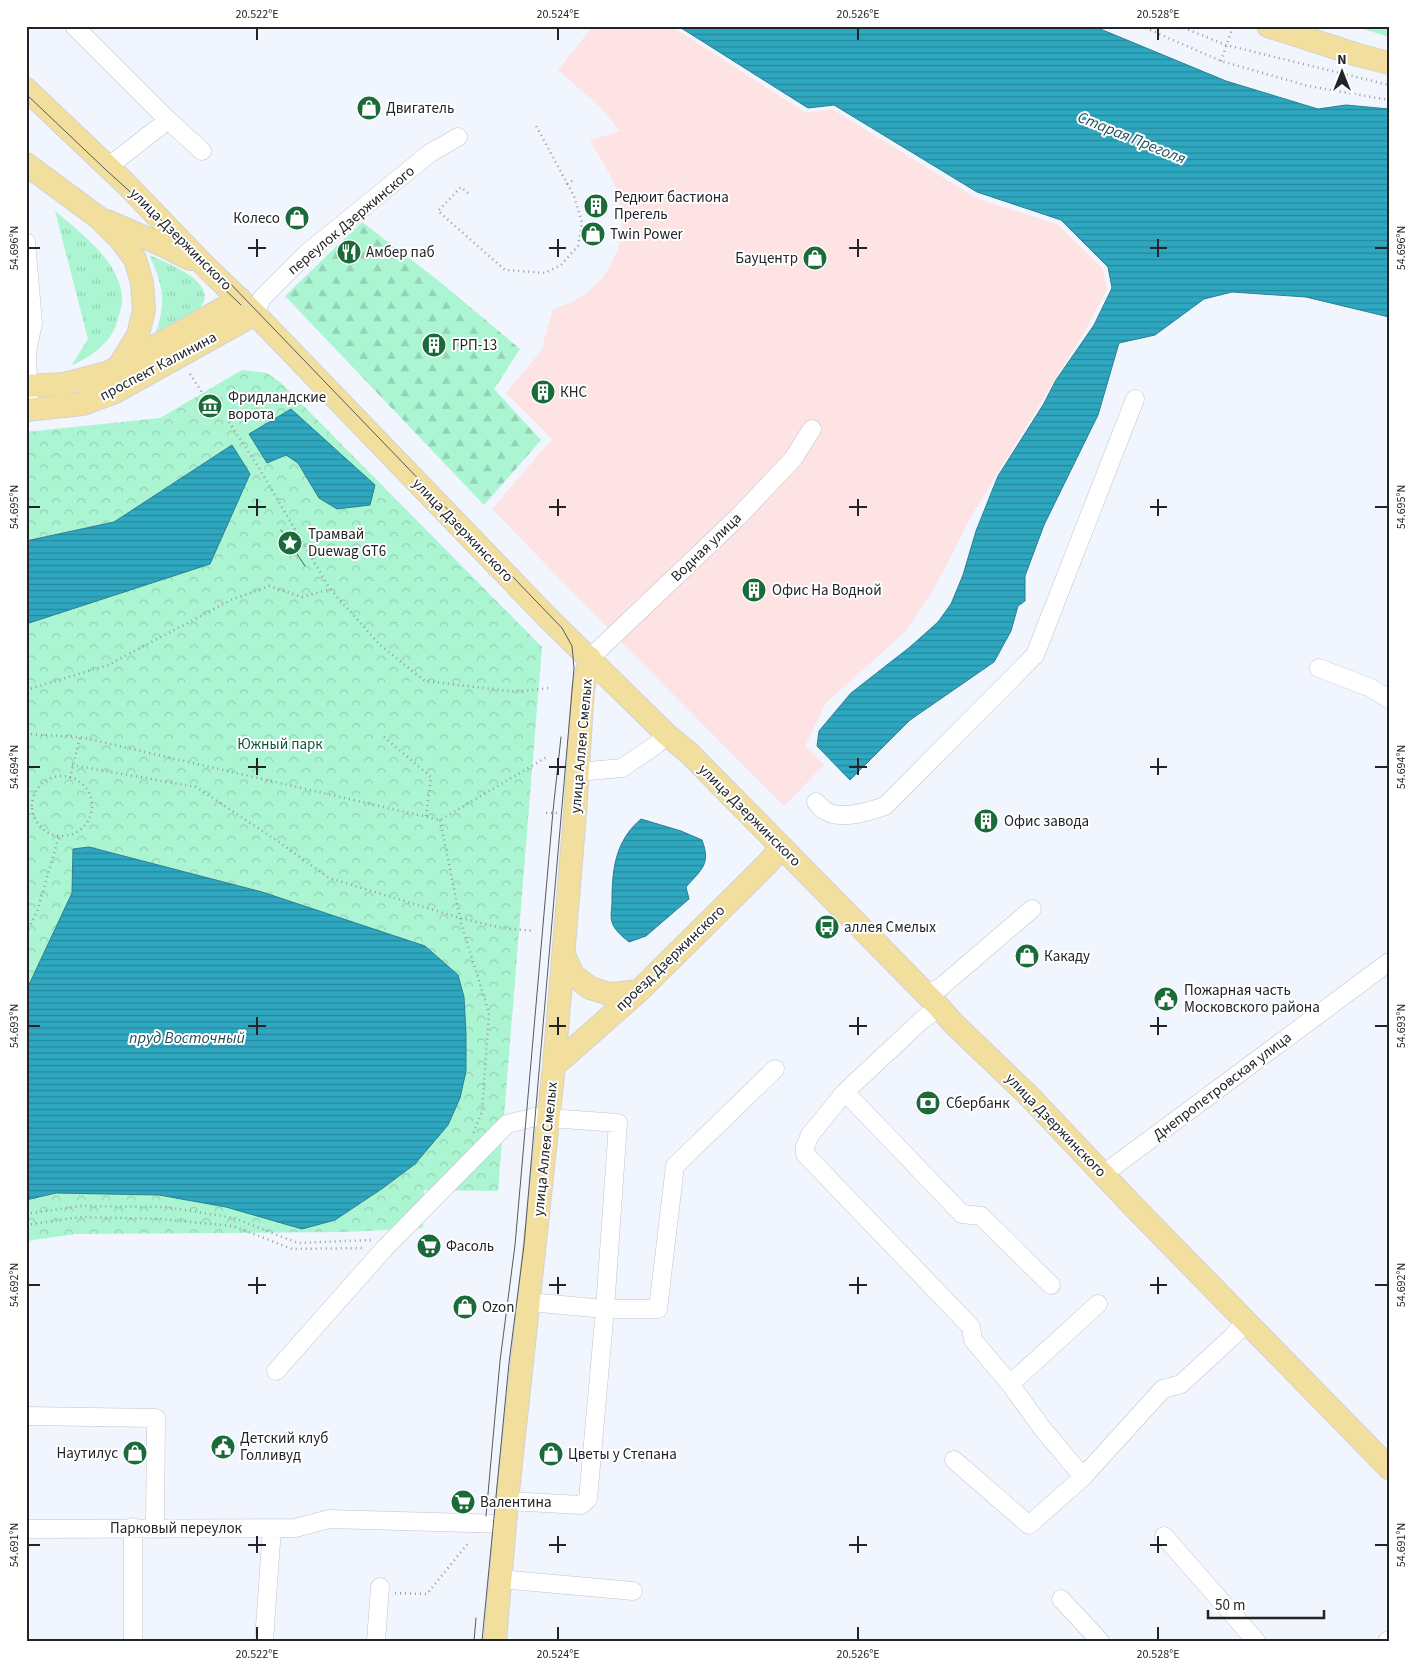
<svg xmlns="http://www.w3.org/2000/svg" width="1415" height="1667" font-family="'Source Sans 3',sans-serif">
  <style>
    .commercial { fill: #fee3e4 }
    .grass { fill: url(#grass-tufts) }
    .forest { fill: url(#forest-firs) }
    .park { fill: url(#park-crowns) }
    .pitch { fill: #abf5d2 }
    .water { fill: url(#water-rules); stroke: #2b8092 }
    .lines { fill: none; stroke-linecap: round; stroke-linejoin: round }
    .minor-casing { stroke: #c0c4cc; stroke-width: 19 }
    .major-casing { stroke: #d3d3d4; stroke-width: 24 }
    .path { stroke: #999ba1; stroke-width: 2.5; stroke-dasharray: 1 4; stroke-linecap: butt }
    .minor { stroke: #fff; stroke-width: 18 }
    .major { stroke: #f2de9d; stroke-width: 22 }
    .tram { stroke: #57595e; stroke-width: 1 }
    .ticks { fill: none; stroke: #232427; stroke-width: 2 }
    .labels { text-anchor: middle; stroke-width: 4; stroke-linejoin: round; paint-order: stroke }
    .poi-label { font-size: 15px; fill: #232427; stroke: #fff; text-anchor: start }
    .street-label { font-size: 15px; fill: #232427; stroke: #fff }
    .park-label { font-size: 15px; fill: #0b573c; stroke: #fff }
    .water-label { font-size: 16px; font-style: italic; fill: #20515c; stroke: #fff }
    .neatline { fill: none; stroke: #232427; stroke-width: 2 }
    .ticks-label { font-size: 12px; text-anchor: middle; fill: #232427 }
  </style>
  <defs>
    <pattern id="grass-tufts" width="24" height="20" patternUnits="userSpaceOnUse" patternTransform="scale(1.25)"><rect width="24" height="20" fill="#abf5d2"/><path d="M3 7l-1-3M5 7V3M7 7l1-3M15 17l-1-3M17 17v-4M19 17l1-3" fill="none" stroke="#93d2b4"/></pattern>
    <pattern id="forest-firs" width="22" height="20" patternUnits="userSpaceOnUse" patternTransform="scale(1.25)"><rect width="22" height="20" fill="#abf5d2"/><path d="M5 1l3.5 6h-7zM16 11l3.5 6h-7z" fill="#93d2b4"/></pattern>
    <pattern id="park-crowns" width="20" height="18" patternUnits="userSpaceOnUse" patternTransform="scale(1.25)"><rect width="20" height="18" fill="#abf5d2"/><path d="M2 6a3 3 0 1 1 6 0M12 15a3 3 0 1 1 6 0" fill="none" stroke="#93d2b4"/></pattern>
    <pattern id="water-rules" width="6" height="5" patternUnits="userSpaceOnUse" patternTransform="scale(1.25)"><rect width="6" height="5" fill="#2ea7c0"/><path d="M0 2.5h6" fill="none" stroke="#27889c"/></pattern>
  </defs>
  <rect width="100%" height="100%" fill="#f1f5fd"/>
  <path class="commercial" d="M 593,26 L 671,26 L 806,113 L 832,109 L 978,199 L 1057,224 L 1103,269 L 1107,290 L 1083,334 L 972,515 L 933,591 L 905,632 L 826,703 L 805,746 L 824,765 L 784,806 L 626,647 L 492,509 L 552,439 L 506,393 L 541,351 L 553,309 L 570,303 L 585,294 L 599,282 L 610,267 L 617,251 L 622,234 L 623,216 L 616,188 L 610,175 L 590,140 L 620,131 L 601,108 L 558,70 Z"/>
  <path class="grass" d="M 55,211 C 81,233 125,265 122,304 C 121,309 119,314 118,319 C 112,343 92,356 71,366 L 88,339 Z
    M 149,255 C 170,264 231,287 192,315 C 181,324 167,329 155,336 C 157,328 160,321 161,313 C 165,292 158,273 149,255 Z"/>
  <path class="forest" d="M 362,222 L 439,281 L 520,349 L 494,389 L 541,440 L 484,505 L 285,296 Z"/>
  <path class="park" d="M 242,370 L 267,373 L 281,383 L 542,647 L 498,1191 L 424,1190 L 423,1228 L 345,1232 L 76,1234 L 26,1241 L 26,432 L 160,418 Z"/>
  <path class="pitch" d="M 1354,26 L 1389,26 L 1389,37 Z"/>
  <path class="water" d="M 678,26 L 1093,26 L 1226,81 L 1318,109 L 1346,105 L 1389,109 L 1389,317 L 1306,297 L 1232,292 L 1204,299 L 1155,335 L 1119,343 L 1098,415 L 1044,525 L 1025,576 L 1025,601 L 1018,606 L 1011,631 L 994,662 L 910,720 L 850,780 L 817,746 L 819,731 L 851,693 L 910,647 L 938,622 L 951,604 L 963,575 L 976,531 L 998,476 L 1043,405 L 1056,380 L 1094,325 L 1112,288 L 1108,267 L 1061,220 L 977,192 L 834,105 L 808,108 Z
    M 291,409 L 375,485 L 370,505 L 337,509 L 319,498 L 298,463 L 286,455 L 267,463 L 249,434 Z
    M 232,445 L 250,474 L 210,564 L 26,624 L 26,541 L 114,522 Z
    M 641,819 L 681,831 L 702,840 C 711,864 702,869 686,887 L 689,899 L 646,936 L 629,942 C 623,937 614,930 612,922 C 610,916 612,908 612,902 C 612,870 615,841 641,819 Z
    M 89,847 L 262,892 L 425,946 L 458,975 L 464,997 L 466,1034 L 466,1071 L 460,1098 L 448,1125 L 415,1164 L 383,1188 L 335,1220 L 302,1229 L 226,1207 L 159,1195 L 56,1193 L 26,1200 L 26,991 L 72,893 L 73,849 Z"/>
  <g class="lines">
    <defs>
      <path id="minor" d="M 74,26 L 168,120
        M 108,167 L 168,120 L 202,151
        M 26,242 L 33,323 L 27,352 L 29,410
        M 255,314 L 262,298 L 306,254 L 430,153 L 458,137
        M 590,658 L 738,517 L 793,459 L 812,429
        M 1319,668 L 1371,688 L 1389,699
        M 578,772 L 622,768 L 656,745 L 666,734
        M 816,802 C 818,804 821,808 824,810 C 840,821 868,812 885,806 L 1035,655 L 1135,399
        M 926,995 L 941,987 L 1032,909
        M 939,1007 L 922,1020 L 845,1092 L 810,1135 L 805,1147 L 805,1154 L 971,1327 L 973,1340 L 1010,1384 L 1042,1428 L 1083,1477 L 1163,1389 L 1181,1384 L 1232,1337 L 1246,1322
        M 845,1092 L 962,1214 L 981,1216 L 1051,1285
        M 1105,1175 L 1113,1167 L 1389,962
        M 529,1302 L 605,1309 L 658,1309 L 675,1166 L 775,1069
        M 276,1371 L 384,1249 L 507,1124 L 535,1117 L 618,1123 L 605,1309 L 588,1499 L 581,1505 L 507,1501
        M 1010,1384 L 1098,1304
        M 26,1416 L 156,1418 L 155,1527
        M 954,1460 L 1029,1525 L 1083,1477
        M 133,1527 L 133,1641
        M 26,1529 L 295,1528 L 329,1519 L 505,1524
        M 1164,1536 L 1256,1641
        M 500,1579 L 633,1591
        M 1061,1599 L 1100,1641
        M 264,1641 L 272,1528
        M 376,1641 L 380,1587
        M 1387,1641 L 1389,1640"/>
      <path id="major" d="M 1268,26 L 1358,55 L 1389,63
        M 26,89 L 126,184 L 208,269 L 255,314 L 548,618 L 666,734 L 689,753 L 939,1007 L 953,1023 L 1030,1097 L 1134,1207 L 1389,1468
        M 26,164 L 99,218 L 120,239 L 135,259 L 142,283 L 144,310 L 138,335 L 108,384 L 83,404
        M 107,221 L 162,245 L 190,259
        M 26,386 L 64,384 L 107,373 L 240,299
        M 26,410 L 83,404 L 115,392 L 255,314
        M 563,959 L 566,959 L 573,975 L 590,988 L 606,993 L 613,994 L 639,991
        M 554,1066 L 639,991 L 766,865 L 782,847
        M 495,1641 L 507,1501 L 554,1066 L 575,814 L 583,689 L 590,658"/>
    </defs>
    <use href="#minor" class="minor-casing"/>
    <use href="#major" class="major-casing"/>
    <path class="path" d="M 1141,26 L 1221,61 L 1308,86 L 1389,100
      M 1179,26 L 1226,45 L 1389,85
      M 1221,61 L 1233,26
      M 567,184 L 575,179
      M 468,193 L 461,187 L 438,211 L 505,270 L 545,273 L 561,265 L 578,246 L 582,223 L 574,196 L 535,124
      M 190,374 L 207,400
      M 229,422 L 259,468 L 330,589
      M 26,690 L 108,665 L 231,600 L 269,586 L 302,597 L 330,589 L 380,645 L 425,681 L 518,692 L 548,688
      M 26,734 L 80,737 L 440,820 L 547,757
      M 384,737 L 431,777 L 426,817
      M 72,765 L 196,787 L 276,840 L 329,878 L 460,918 L 502,928 L 534,931
      M32 806a30 30 0 1 1 60 0a30 30 0 1 1-60 0Z
      M 70,778 L 80,737
      M 546,813 L 557,813
      M 440,820 L 461,923 L 489,1013 L 482,1112 L 472,1136
      M 26,933 L 37,912 L 59,836
      M 26,1214 L 79,1206 L 167,1207 L 234,1218 L 298,1243 L 371,1240
      M 26,1225 L 80,1217 L 161,1219 L 233,1226 L 292,1249 L 364,1248
      M 395,1593 L 427,1594 L 469,1542"/>
    <use href="#minor" class="minor"/>
    <use href="#major" class="major"/>
    <path class="tram" d="M 26,94 L 105,169 L 223,276 L 562,628 L 572,646 L 574,668 L 524,1245 L 509,1363 L 482,1641
      M 191,257 L 241,305
      M 281,530 L 305,566
      M 486,1516 L 500,1361 L 515,1245 L 553,811 L 561,737
      M 474,1641 L 476,1618"/>
  </g>
  <path class="ticks" d="M 257,28 L 257,40M 558,28 L 558,40M 858,28 L 858,40M 1158,28 L 1158,40M 257,239 L 257,257M 558,239 L 558,257M 858,239 L 858,257M 1158,239 L 1158,257M 28,248 L 40,248M 248,248 L 266,248M 549,248 L 566,248M 849,248 L 867,248M 1150,248 L 1167,248M 1375,248 L 1388,248M 257,499 L 257,516M 558,499 L 558,516M 858,499 L 858,516M 1158,499 L 1158,516M 28,507 L 40,507M 248,507 L 266,507M 549,507 L 566,507M 849,507 L 867,507M 1150,507 L 1167,507M 1375,507 L 1388,507M 257,758 L 257,775M 558,758 L 558,775M 858,758 L 858,775M 1158,758 L 1158,775M 28,767 L 40,767M 248,767 L 266,767M 549,767 L 566,767M 849,767 L 867,767M 1150,767 L 1167,767M 1375,767 L 1388,767M 257,1017 L 257,1035M 558,1017 L 558,1035M 858,1017 L 858,1035M 1158,1017 L 1158,1035M 28,1026 L 40,1026M 248,1026 L 266,1026M 549,1026 L 566,1026M 849,1026 L 867,1026M 1150,1026 L 1167,1026M 1375,1026 L 1388,1026M 257,1277 L 257,1294M 558,1277 L 558,1294M 858,1277 L 858,1294M 1158,1277 L 1158,1294M 28,1285 L 40,1285M 248,1285 L 266,1285M 549,1285 L 566,1285M 849,1285 L 867,1285M 1150,1285 L 1167,1285M 1375,1285 L 1388,1285M 257,1536 L 257,1553M 558,1536 L 558,1553M 858,1536 L 858,1553M 1158,1536 L 1158,1553M 28,1545 L 40,1545M 248,1545 L 266,1545M 549,1545 L 566,1545M 849,1545 L 867,1545M 1150,1545 L 1167,1545M 1375,1545 L 1388,1545M 257,1627 L 257,1640M 558,1627 L 558,1640M 858,1627 L 858,1640M 1158,1627 L 1158,1640"/>
  <defs>
    <symbol id="shop-disc" viewBox="-11 -11 22 22"><circle r="9.5" fill="#1a6a3a" stroke="#fff"/><path d="M-5-2.5h2.3a2.7 3.5 0 0 1 5.4 0H5L5.5 6h-11ZM-1.5-2.5h3a1.5 2.3 0 0 0-3 0Z" fill="#fff"/></symbol>
    <symbol id="building-disc" viewBox="-11 -11 22 22"><circle r="9.5" fill="#1a6a3a" stroke="#fff"/><path d="M-4-6H4V6H1V3H-1V6H-4ZM-2.5-4.3h1.7v1.8h-1.7ZM.8-4.3h1.7v1.8H.8ZM-2.5-1h1.7V.8h-1.7ZM.8-1h1.7V.8H.8Z" fill="#fff"/></symbol>
    <symbol id="restaurant-disc" viewBox="-11 -11 22 22"><circle r="9.5" fill="#1a6a3a" stroke="#fff"/><path d="M-5-6h1v4h1v-4h1v4h1v-4h1v5L-1.5 .5V6h-2V.5L-5-1ZM5-6V6H3V1.5H1.5Q1.5-4 5-6Z" fill="#fff"/></symbol>
    <symbol id="museum-disc" viewBox="-11 -11 22 22"><circle r="9.5" fill="#1a6a3a" stroke="#fff"/><path d="M0-6L6-3V-2H-6V-3ZM-5-1h2V3h-2ZM-1-1h2V3h-2ZM3-1h2V3H3ZM-6 4H6V6H-6Z" fill="#fff"/></symbol>
    <symbol id="sight-disc" viewBox="-11 -11 22 22"><circle r="9.5" fill="#1a6a3a" stroke="#fff"/><path d="M0-6L1.8-2.2L6-1.7L2.9 1.2L3.7 5.4L0 3.3L-3.7 5.4L-2.9 1.2L-6-1.7L-1.8-2.2Z" fill="#fff"/></symbol>
    <symbol id="bus-disc" viewBox="-11 -11 22 22"><circle r="9.5" fill="#1a6a3a" stroke="#fff"/><path d="M-5-6H5V4H4V6H2V4H-2V6H-4V4H-5ZM-3.5-4V0h7V-4ZM-3.5 1.2v1.5H-2V1.2ZM2 1.2v1.5H3.5V1.2Z" fill="#fff"/></symbol>
    <symbol id="civic-disc" viewBox="-11 -11 22 22"><circle r="9.5" fill="#1a6a3a" stroke="#fff"/><path d="M-.6-6.5H3V-4.5H.6V-3L4-1V1h2V6H-6V1h2V-1L-.6-3ZM-1.2 2.5V6h2.4V2.5Z" fill="#fff"/></symbol>
    <symbol id="bank-disc" viewBox="-11 -11 22 22"><circle r="9.5" fill="#1a6a3a" stroke="#fff"/><path d="M-6-4H6V4H-6ZM0-2.3a2.3 2.3 0 1 0 0 4.6a2.3 2.3 0 1 0 0-4.6Z" fill="#fff"/></symbol>
    <symbol id="supermarket-disc" viewBox="-11 -11 22 22"><circle r="9.5" fill="#1a6a3a" stroke="#fff"/><path d="M-6-5.5h2.5l.6 2H6L4.5 2H-2.5L-4.4-4H-6ZM-1.5 3.2a1.3 1.3 0 1 0 .1 0ZM3 3.2a1.3 1.3 0 1 0 .1 0Z" fill="#fff"/></symbol>
  </defs>
  <g fill-rule="evenodd">
    <use href="#shop-disc" x="355" y="94" width="28" height="28"/>
    <use href="#building-disc" x="582" y="192" width="28" height="28"/>
    <use href="#shop-disc" x="283" y="204" width="28" height="28"/>
    <use href="#shop-disc" x="579" y="220" width="28" height="28"/>
    <use href="#restaurant-disc" x="335" y="238" width="28" height="28"/>
    <use href="#shop-disc" x="801" y="244" width="28" height="28"/>
    <use href="#building-disc" x="420" y="331" width="28" height="28"/>
    <use href="#building-disc" x="529" y="378" width="28" height="28"/>
    <use href="#museum-disc" x="196" y="392" width="28" height="28"/>
    <use href="#sight-disc" x="276" y="529" width="28" height="28"/>
    <use href="#building-disc" x="740" y="576" width="28" height="28"/>
    <use href="#building-disc" x="972" y="807" width="28" height="28"/>
    <use href="#bus-disc" x="813" y="913" width="28" height="28"/>
    <use href="#shop-disc" x="1013" y="942" width="28" height="28"/>
    <use href="#civic-disc" x="1152" y="985" width="28" height="28"/>
    <use href="#bank-disc" x="914" y="1089" width="28" height="28"/>
    <use href="#supermarket-disc" x="415" y="1232" width="28" height="28"/>
    <use href="#shop-disc" x="451" y="1293" width="28" height="28"/>
    <use href="#civic-disc" x="209" y="1433" width="28" height="28"/>
    <use href="#shop-disc" x="121" y="1439" width="28" height="28"/>
    <use href="#shop-disc" x="537" y="1440" width="28" height="28"/>
    <use href="#supermarket-disc" x="449" y="1488" width="28" height="28"/>
  </g>
  <g class="labels">
    <g class="poi-label">
      <text x="386" y="113">Двигатель</text>
      <text x="614" y="202">Редюит бастиона<tspan x="614" dy="17">Прегель</tspan></text>
      <text x="280" y="223" text-anchor="end">Колесо</text>
      <text x="610" y="239">Twin Power</text>
      <text x="366" y="257">Амбер паб</text>
      <text x="798" y="263" text-anchor="end">Бауцентр</text>
      <text x="452" y="350">ГРП-13</text>
      <text x="560" y="397">КНС</text>
      <text x="228" y="402">Фридландские<tspan x="228" dy="17">ворота</tspan></text>
      <text x="308" y="539">Трамвай<tspan x="308" dy="17">Duewag GT6</tspan></text>
      <text x="772" y="595">Офис На Водной</text>
      <text x="1004" y="826">Офис завода</text>
      <text x="844" y="932">аллея Смелых</text>
      <text x="1044" y="961">Какаду</text>
      <text x="1184" y="995">Пожарная часть<tspan x="1184" dy="17">Московского района</tspan></text>
      <text x="946" y="1108">Сбербанк</text>
      <text x="446" y="1251">Фасоль</text>
      <text x="482" y="1312">Ozon</text>
      <text x="240" y="1443">Детский клуб<tspan x="240" dy="17">Голливуд</tspan></text>
      <text x="118" y="1458" text-anchor="end">Наутилус</text>
      <text x="568" y="1459">Цветы у Степана</text>
      <text x="480" y="1507">Валентина</text>
    </g>
    <g class="street-label">
      <text transform="translate(351 220) rotate(-40)" y="5">переулок Дзержинского</text>
      <text transform="translate(181 239) rotate(45)" y="5">улица Дзержинского</text>
      <text transform="translate(158 366) rotate(-28)" y="5">проспект Калинина</text>
      <text transform="translate(463 530) rotate(46)" y="5">улица Дзержинского</text>
      <text transform="translate(706 547) rotate(-44)" y="5">Водная улица</text>
      <text transform="translate(581 746) rotate(-85)" y="5">улица Аллея Смелых</text>
      <text transform="translate(750 815) rotate(45)" y="5">улица Дзержинского</text>
      <text transform="translate(670 958) rotate(-44)" y="5">проезд Дзержинского</text>
      <text transform="translate(1222 1086) rotate(-37)" y="5">Днепропетровская улица</text>
      <text transform="translate(1056 1125) rotate(46)" y="5">улица Дзержинского</text>
      <text transform="translate(545 1149) rotate(-84)" y="5">улица Аллея Смелых</text>
      <text x="176" y="1533">Парковый переулок</text>
    </g>
    <g class="park-label">
      <text x="280" y="749">Южный парк</text>
    </g>
    <g class="water-label">
      <text transform="translate(1132 137) rotate(22)" y="6">Старая Преголя</text>
      <text x="187" y="1043">пруд Восточный</text>
    </g>
  </g>
  <rect width="1415" height="1667" fill="none" stroke="#ffffff" stroke-width="55"/>
  <g transform="translate(1342 72)" stroke="#ffffff" stroke-width="4" paint-order="stroke">
  <path d="M0-4L9 19L0 12L-9 19Z" fill="#232427"/>
  <text y="-8" font-size="14" font-weight="bold" text-anchor="middle" fill="#232427">N</text>
  </g>
  <path d="M1208 1610v8h116v-8" fill="none" stroke="#232427" stroke-width="2.5"/>
  <text x="1215" y="1610" font-size="15" fill="#232427" stroke="#ffffff" stroke-width="4" paint-order="stroke">50 m</text>
  <rect x="28" y="28" width="1360" height="1612" class="neatline"/>
  <g class="ticks-label">
    <text x="257" y="18">20.522°E</text>
    <text x="558" y="18">20.524°E</text>
    <text x="858" y="18">20.526°E</text>
    <text x="1158" y="18">20.528°E</text>
    <text transform="translate(14 248) rotate(-90)" y="4">54.696°N</text>
    <text transform="translate(1401 248) rotate(-90)" y="4">54.696°N</text>
    <text transform="translate(14 507) rotate(-90)" y="4">54.695°N</text>
    <text transform="translate(1401 507) rotate(-90)" y="4">54.695°N</text>
    <text transform="translate(14 767) rotate(-90)" y="4">54.694°N</text>
    <text transform="translate(1401 767) rotate(-90)" y="4">54.694°N</text>
    <text transform="translate(14 1026) rotate(-90)" y="4">54.693°N</text>
    <text transform="translate(1401 1026) rotate(-90)" y="4">54.693°N</text>
    <text transform="translate(14 1285) rotate(-90)" y="4">54.692°N</text>
    <text transform="translate(1401 1285) rotate(-90)" y="4">54.692°N</text>
    <text transform="translate(14 1545) rotate(-90)" y="4">54.691°N</text>
    <text transform="translate(1401 1545) rotate(-90)" y="4">54.691°N</text>
    <text x="257" y="1658">20.522°E</text>
    <text x="558" y="1658">20.524°E</text>
    <text x="858" y="1658">20.526°E</text>
    <text x="1158" y="1658">20.528°E</text>
  </g>
</svg>
